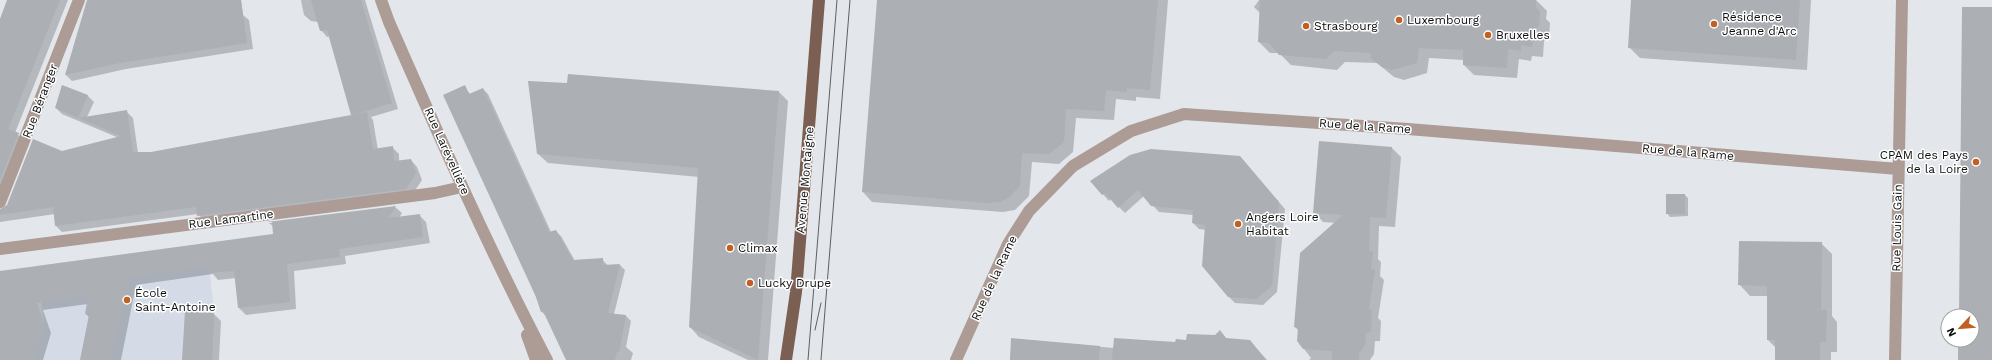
<svg xmlns="http://www.w3.org/2000/svg" width="1992" height="360" font-family="'Work Sans',sans-serif">
  <style>
    .built { fill: #d4dbe7 }
    .shadow { fill: #0003 }
    .building { fill: #acafb4 }
    .lines { fill: none; stroke-linecap: round; stroke-linejoin: round }
    .minor { stroke: #ac9c95; stroke-width: 12 }
    .major { stroke: #7a5f52; stroke-width: 12 }
    .tram { stroke: #5d5f62; stroke-width: 1 }
    .poi-dot { fill: #c26024; stroke: #fff; stroke-width: 1.5 }
    .labels { text-anchor: middle; stroke-width: 3; stroke-linejoin: round; paint-order: stroke }
    .poi-label { font-size: 12px; fill: #0d0e0f; stroke: #fff; text-anchor: start }
    .street-label { font-size: 12px; fill: #0d0e0f; stroke: #fff }
  </style>
  <rect width="100%" height="100%" fill="#e3e7ec"/>
  <path class="built" d="M 207,243 L 214,313 L 212,360 L 35,360 L 44,323 L 36,266 Z"/>
  <path class="shadow" d="M 8,0 L 68,0 L 15,133 L 25,140 L 0,203 L 0,20 Z
    M 88,0 L 241,0 L 243,15 L 249,20 L 253,49 L 126,69 L 72,81 L 66,75 Z
    M 301,0 L 365,0 L 398,109 L 371,117 L 373,120 L 378,150 L 392,147 L 399,154 L 399,162 L 411,160 L 417,167 L 422,180 L 412,195 L 205,222 L 198,214 L 62,232 L 56,226 L 55,214 L 0,222 L 0,210 L 5,209 L 62,152 L 119,138 L 62,114 L 56,108 L 62,86 L 88,96 L 94,102 L 87,117 L 126,111 L 133,118 L 138,153 L 151,153 L 352,116 L 330,36 L 327,37 L 321,30 L 318,22 L 311,21 L 304,15 Z
    M 878,0 L 1168,0 L 1160,99 L 1136,97 L 1136,101 L 1116,99 L 1114,120 L 1076,118 L 1073,152 L 1059,164 L 1032,162 L 1029,196 L 1015,210 L 1003,212 L 872,202 L 863,192 Z
    M 1259,0 L 1536,0 L 1547,11 L 1546,19 L 1550,23 L 1549,37 L 1544,41 L 1543,57 L 1532,56 L 1531,61 L 1519,59 L 1517,78 L 1474,75 L 1464,65 L 1464,60 L 1429,58 L 1427,73 L 1404,80 L 1394,77 L 1377,63 L 1345,62 L 1337,70 L 1291,65 L 1279,53 L 1270,53 L 1259,42 L 1260,13 L 1254,7 Z
    M 1632,0 L 1811,0 L 1807,70 L 1640,58 L 1629,47 Z
    M 464,87 L 471,95 L 483,89 L 488,94 L 551,232 L 555,231 L 561,236 L 575,261 L 602,259 L 608,266 L 620,265 L 625,270 L 614,314 L 626,316 L 631,321 L 626,347 L 633,353 L 631,360 L 567,360 L 547,317 L 541,311 Z
    M 779,92 L 788,101 L 768,360 L 748,360 L 699,337 L 690,327 L 699,177 L 548,163 L 538,154 Z
    M 1392,148 L 1401,157 L 1395,227 L 1379,226 L 1378,259 L 1381,262 L 1380,276 L 1384,280 L 1378,318 L 1381,321 L 1380,341 L 1375,341 L 1374,354 L 1370,360 L 1309,360 L 1311,358 L 1298,341 L 1299,331 L 1295,327 L 1336,223 L 1323,222 L 1314,212 Z
    M 1240,157 L 1285,209 L 1277,292 L 1263,305 L 1235,303 L 1228,296 L 1206,230 L 1199,229 L 1193,223 L 1193,215 L 1159,212 L 1144,196 L 1125,213 L 1111,199 L 1109,201 L 1091,181 Z
    M 1685,195 L 1688,198 L 1688,216 L 1670,217 L 1667,213 Z
    M 395,207 L 402,213 L 399,218 L 419,215 L 426,222 L 430,243 L 345,256 L 346,264 L 294,271 L 296,309 L 246,315 L 239,308 L 236,278 L 218,280 L 213,274 L 136,285 L 121,360 L 81,360 L 89,317 L 86,314 L 88,304 L 43,310 L 51,333 L 43,360 L 0,360 L 0,272 L 274,235 L 274,227 L 269,223 Z
    M 1821,243 L 1832,254 L 1832,316 L 1837,322 L 1837,352 L 1831,352 L 1831,360 L 1776,360 L 1776,348 L 1768,340 L 1768,296 L 1750,296 L 1739,284 Z
    M 214,314 L 221,321 L 219,360 L 183,360 Z
    M 1220,332 L 1227,339 L 1250,341 L 1267,360 L 1010,360 L 1012,339 L 1114,348 L 1176,343 L 1215,336 Z"/>
  <path class="building" d="M 7,0 L 60,0 L 8,129 L 19,133 L 0,181 L 0,19 Z
    M 87,0 L 241,0 L 247,43 L 120,63 L 65,75 Z
    M 311,0 L 361,0 L 392,103 L 352,115 L 367,112 L 373,149 L 393,146 L 394,161 L 411,159 L 416,173 L 406,189 L 197,216 L 196,207 L 55,226 L 53,207 L 0,215 L 0,209 L 7,205 L 33,139 L 62,151 L 121,136 L 55,108 L 62,85 L 88,95 L 78,118 L 127,110 L 133,152 L 151,152 L 351,115 L 327,30 L 320,31 Z
    M 877,0 L 1158,0 L 1150,90 L 1127,88 L 1127,92 L 1106,90 L 1104,111 L 1066,109 L 1064,142 L 1049,154 L 1022,153 L 1020,186 L 1008,198 L 1000,202 L 987,203 L 862,192 Z
    M 1260,0 L 1536,0 L 1536,7 L 1540,12 L 1539,26 L 1534,30 L 1532,47 L 1521,45 L 1521,51 L 1508,49 L 1507,68 L 1463,65 L 1463,50 L 1419,48 L 1417,63 L 1392,70 L 1382,67 L 1370,58 L 1371,53 L 1334,51 L 1326,59 L 1279,55 L 1269,43 L 1258,42 Z
    M 1631,0 L 1800,0 L 1796,60 L 1628,48 Z
    M 1962,7 L 1992,7 L 1992,360 L 1958,360 L 1958,340 L 1972,340 L 1972,316 L 1959,316 Z
    M 568,74 L 779,91 L 758,360 L 689,327 L 698,168 L 537,154 L 528,81 L 567,83 Z
    M 465,85 L 469,94 L 483,88 L 549,232 L 556,230 L 573,260 L 603,258 L 603,265 L 620,264 L 608,313 L 626,315 L 619,352 L 617,352 L 615,360 L 566,360 L 543,311 L 541,312 L 536,297 L 443,95 Z
    M 1319,141 L 1392,147 L 1386,218 L 1370,217 L 1369,251 L 1373,252 L 1371,269 L 1375,270 L 1369,310 L 1372,310 L 1371,332 L 1366,333 L 1365,345 L 1359,353 L 1359,360 L 1332,360 L 1332,351 L 1303,349 L 1297,341 L 1298,328 L 1294,327 L 1300,253 L 1343,215 L 1313,213 Z
    M 1151,149 L 1240,156 L 1279,202 L 1272,286 L 1256,299 L 1228,297 L 1202,266 L 1205,225 L 1192,223 L 1193,210 L 1151,206 L 1138,190 L 1118,208 L 1105,193 L 1102,195 L 1090,181 L 1130,155 Z
    M 1666,194 L 1685,194 L 1685,214 L 1666,214 Z
    M 396,206 L 388,218 L 420,214 L 423,237 L 339,249 L 340,257 L 287,264 L 290,302 L 238,308 L 234,271 L 210,273 L 210,267 L 129,278 L 112,360 L 80,360 L 89,315 L 85,314 L 88,297 L 37,303 L 45,326 L 35,360 L 0,360 L 0,271 L 273,234 L 272,222 L 267,222 Z
    M 1739,241 L 1822,242 L 1821,310 L 1827,310 L 1826,342 L 1820,342 L 1820,360 L 1775,360 L 1775,340 L 1767,340 L 1767,286 L 1738,285 Z
    M 185,311 L 214,313 L 212,360 L 182,360 Z
    M 1220,330 L 1226,338 L 1250,340 L 1266,360 L 1112,360 L 1114,338 L 1175,342 L 1176,339 L 1186,340 L 1187,334 L 1215,335 Z
    M 1011,338 L 1100,346 L 1099,360 L 1010,360 Z"/>
  <g class="lines">
    <path class="minor" d="M 381,0 L 389,22 C 439,136 489,250 547,360
      M 0,202 L 79,0
      M 0,249 L 435,193 L 462,187
      M 527,335 L 536,360
      M 956,360 L 1008,244 L 1029,211 L 1073,166 L 1131,131 L 1184,114 L 1408,129 L 1898,169
      M 1895,360 L 1902,0"/>
    <path class="major" d="M 786,360 L 796,292 L 819,0"/>
    <path class="tram" d="M 815,330 L 821,303
      M 808,360 L 837,0
      M 821,360 L 850,0"/>
  </g>
  <g class="poi-dot">
    <circle cx="1399" cy="20" r="4"/>
    <circle cx="1714" cy="24" r="4"/>
    <circle cx="1306" cy="26" r="4"/>
    <circle cx="1488" cy="35" r="4"/>
    <circle cx="1976" cy="162" r="4"/>
    <circle cx="1238" cy="224" r="4"/>
    <circle cx="730" cy="248" r="4"/>
    <circle cx="750" cy="283" r="4"/>
    <circle cx="127" cy="300" r="4"/>
  </g>
  <g class="labels">
    <g class="poi-label">
      <text x="1722" y="21">Résidence<tspan x="1722" dy="14">Jeanne d'Arc</tspan></text>
      <text x="1407" y="24">Luxembourg</text>
      <text x="1314" y="30">Strasbourg</text>
      <text x="1496" y="39">Bruxelles</text>
      <text x="1968" y="159" text-anchor="end">CPAM des Pays<tspan x="1968" dy="14">de la Loire</tspan></text>
      <text x="1246" y="221">Angers Loire<tspan x="1246" dy="14">Habitat</tspan></text>
      <text x="738" y="252">Climax</text>
      <text x="758" y="287">Lucky Drupe</text>
      <text x="135" y="297">École<tspan x="135" dy="14">Saint-Antoine</tspan></text>
    </g>
    <g class="street-label">
      <text transform="translate(40 101) rotate(-69)" y="4">Rue Béranger</text>
      <text transform="translate(1365 126) rotate(4)" y="4">Rue de la Rame</text>
      <text transform="translate(447 151) rotate(66)" y="4">Rue Larévellière</text>
      <text transform="translate(1688 152) rotate(5)" y="4">Rue de la Rame</text>
      <text transform="translate(805 180) rotate(-85)" y="4">Avenue Montaigne</text>
      <text transform="translate(231 219) rotate(-7)" y="4">Rue Lamartine</text>
      <text transform="translate(1897 228) rotate(-89)" y="4">Rue Louis Gain</text>
      <text transform="translate(994 278) rotate(-65)" y="4">Rue de la Rame</text>
    </g>
  </g>
  <g transform="translate(1960 328) rotate(244)"><circle r="19" fill="#ffffff" stroke="#9e9f9f"/>
  <path d="M0-3L7 15L0 10L-7 15Z" fill="#c26024"/>
  <text y="-6" font-size="11" font-weight="bold" text-anchor="middle" fill="#0d0e0f">N</text>
  </g>
</svg>
